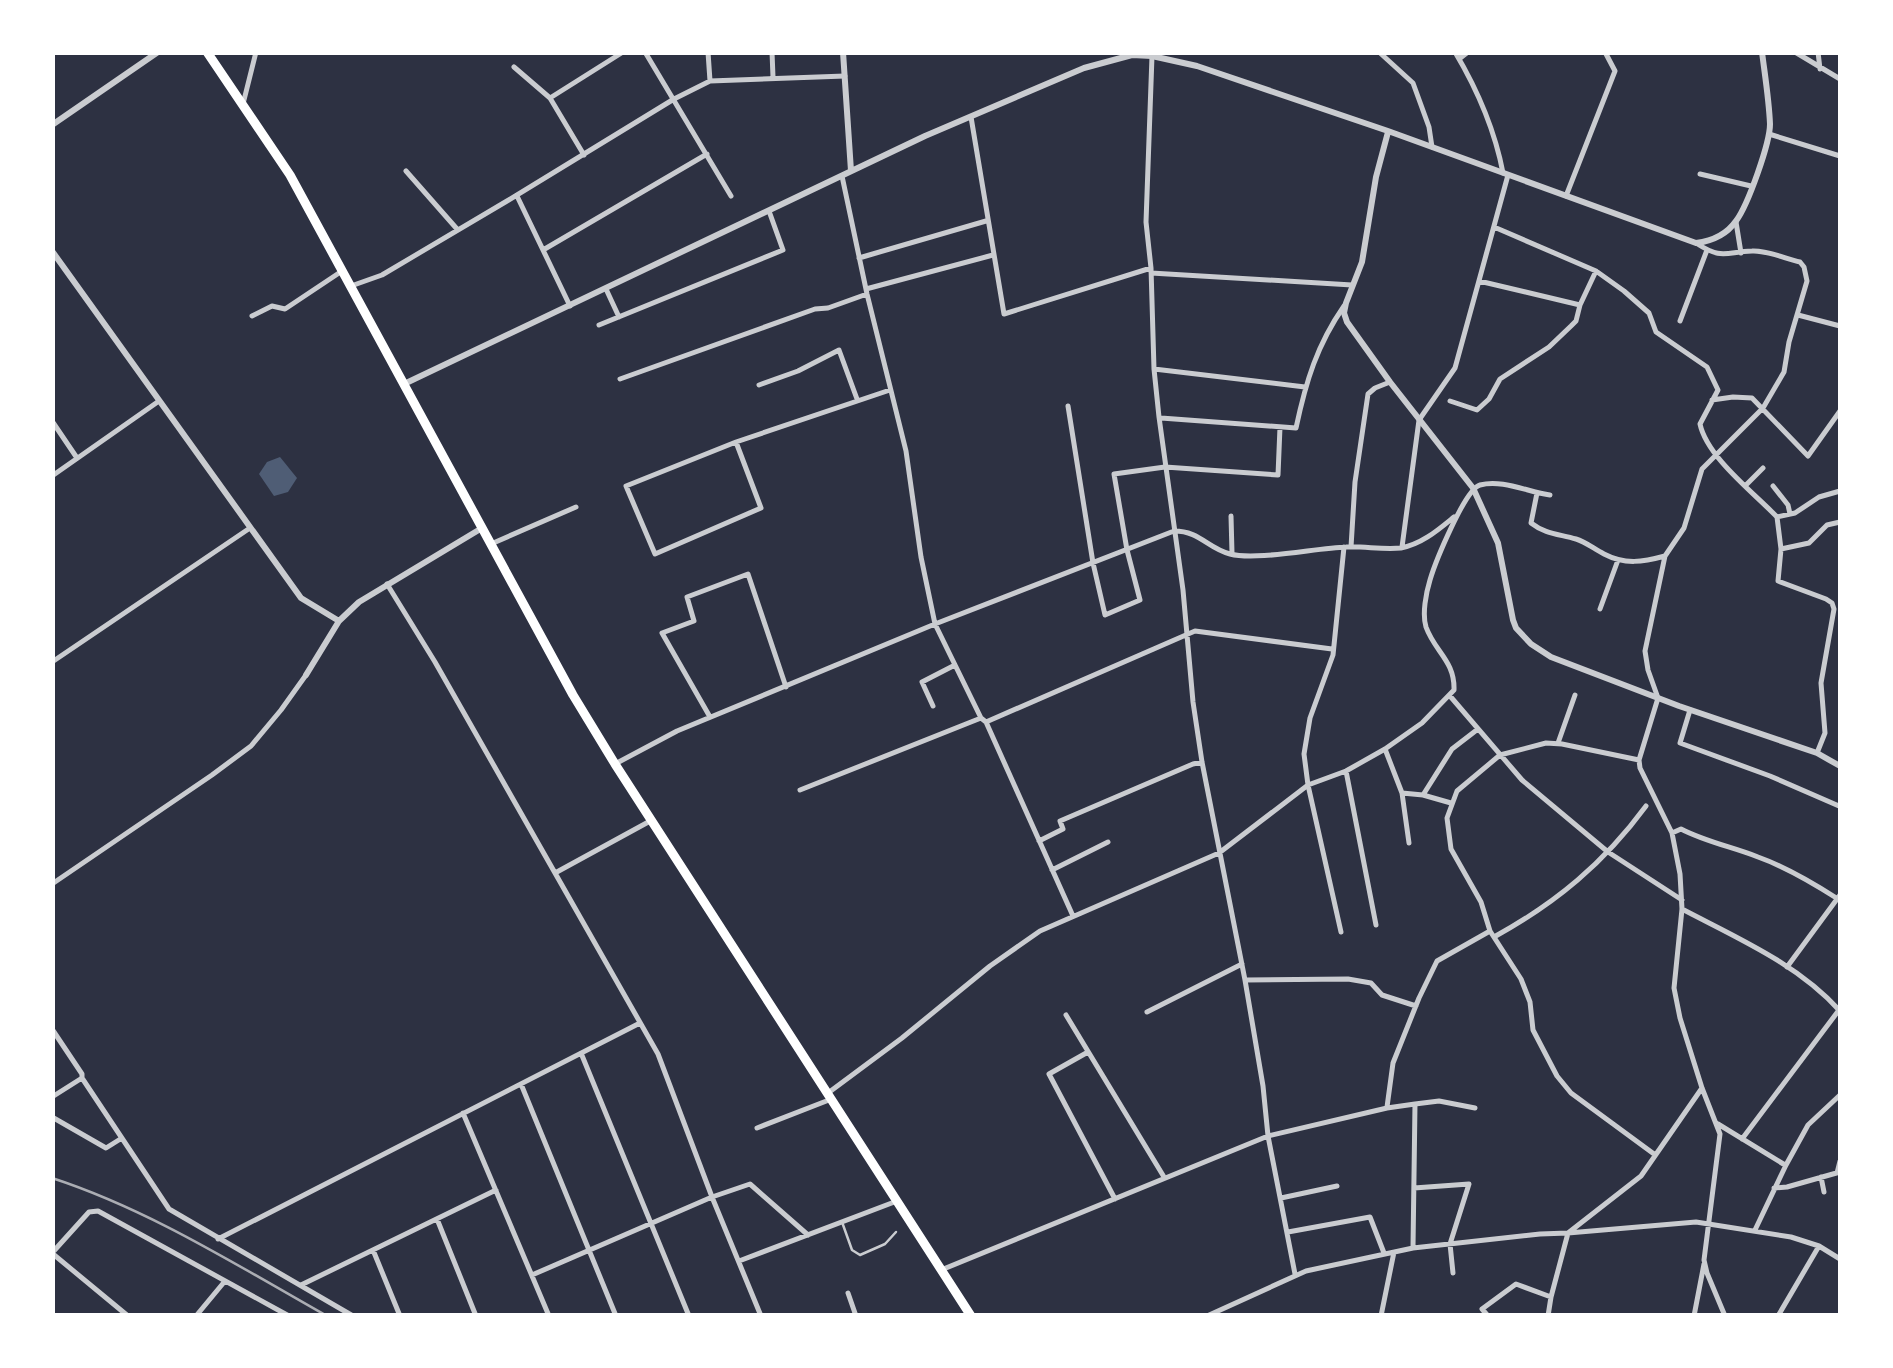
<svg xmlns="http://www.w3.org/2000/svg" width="1893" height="1368" font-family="'Work Sans',sans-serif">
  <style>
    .water { fill: #4f5d75 }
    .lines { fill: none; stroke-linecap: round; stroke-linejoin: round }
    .service { stroke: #caccd0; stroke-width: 2.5 }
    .minor { stroke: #caccd0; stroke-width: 5 }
    .tertiary { stroke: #caccd0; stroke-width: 6 }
    .trunk { stroke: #fff; stroke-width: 9 }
    .rail { stroke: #abadb3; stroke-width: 2.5 }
  </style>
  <rect width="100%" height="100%" fill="#2d3142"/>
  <path class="water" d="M 280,457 L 297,478 L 288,492 L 274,496 L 259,474 L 267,462 Z"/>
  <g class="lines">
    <path class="service" d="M 842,1222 L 852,1250 L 860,1255 L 885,1244 L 896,1232"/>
    <path class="minor" d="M 645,52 L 731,196
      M 708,52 L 710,81
      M 772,52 L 773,77
      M 1379,52 L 1413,83 L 1429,127 L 1432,147
      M 1455,52 C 1477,89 1495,131 1503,173
      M 1795,52 L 1840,79
      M 1818,52 L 1820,69
      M 1152,56 L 1146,222 L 1151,268 L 1154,369 L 1159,417 L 1183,590 L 1193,702 L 1202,762 L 1245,980 L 1263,1086 L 1268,1136 L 1295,1274
      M 1459,59 L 1468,52
      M 514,67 L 550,98 L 584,155
      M 550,98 L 623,52
      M 243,104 L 256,52
      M 971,117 L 1004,314 L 1151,268
      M 1769,134 L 1840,156
      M 406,171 L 457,229
      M 1700,174 L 1751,186
      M 842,176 L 867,294 L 906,451 L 921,557 L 935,624 L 981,718 L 986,722 L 1073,916
      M 517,196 L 570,306
      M 1566,196 L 1615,71 L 1605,52
      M 1736,222 L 1741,253
      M 1494,227 L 1596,271 L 1624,291 L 1649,313 L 1656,332 L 1707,367 L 1718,390 L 1700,424 C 1707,457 1754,493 1777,517 L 1795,513 L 1819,497 L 1840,491
      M 1696,243 C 1722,260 1725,252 1752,251 C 1767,250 1786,259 1800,262 L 1804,267 L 1807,281 L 1789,342 L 1784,372 L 1763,408 L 1702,469 L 1684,528 L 1665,556 L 1645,651 L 1648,670 L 1658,698 L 1639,760 L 1640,768 L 1672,833 L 1680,874 L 1682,909 L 1674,988 L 1680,1018 L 1702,1088 L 1720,1134 L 1704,1260 L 1707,1273 L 1725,1316
      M 543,250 L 707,154
      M 859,258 L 986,221
      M 1151,273 L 1352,285
      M 1479,281 L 1580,305
      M 351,286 L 382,275 L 507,201 L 674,99 L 710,81 L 845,76
      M 606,289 L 619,317
      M 866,289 L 993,255
      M 1798,315 L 1840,326
      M 252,316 L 272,306 L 285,309 L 342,271
      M 1680,321 L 1707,250
      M 599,325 L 783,250 L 769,211
      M 1154,369 L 1305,387
      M 620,379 L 815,309 L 828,308 L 867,294
      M 759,385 L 798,371 L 839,350 L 857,399
      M 1712,400 L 1733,397 L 1752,398 L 1808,456 L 1840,411
      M 1450,401 L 1477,410 L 1489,399 L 1500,379 L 1549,347 L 1571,326 L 1576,321 L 1580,305 L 1596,271
      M 1068,406 L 1093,563 L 1105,615 L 1140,600 L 1127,550 L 1114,474 L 1165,467 L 1278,475 L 1280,427
      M 1161,418 L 1296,428 C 1306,381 1317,345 1344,306
      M 52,421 L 77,458
      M 736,442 L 761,508 L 655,554 L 626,486 L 736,442 L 890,390
      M 52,476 L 159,401
      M 1746,485 L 1763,468
      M 1773,486 L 1788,505 L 1790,514
      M 1537,493 L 1531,523 C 1545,534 1559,534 1576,539 C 1586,542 1594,549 1604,554 C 1625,565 1643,562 1665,556
      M 1231,516 L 1232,553
      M 1777,517 L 1781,549 L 1778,581 L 1826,599 L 1832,603 L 1834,609 L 1821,683 L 1825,733 L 1817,753
      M 491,544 L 576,507
      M 1351,547 L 1355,482 L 1368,394 L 1375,388 L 1390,382
      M 1402,547 L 1419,420 L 1455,368 L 1508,175
      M 1781,549 L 1809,543 L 1827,525 L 1840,522
      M 387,584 L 435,662 L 658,1054 L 712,1197 L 761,1316
      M 1600,609 L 1618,560
      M 52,662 L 250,528
      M 1450,696 L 1522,780 L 1608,852 L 1682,900
      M 933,706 L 922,682 L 955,665
      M 1690,710 L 1680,743 L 1770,776 L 1839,806 L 1840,805
      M 710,717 L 662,633 L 694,621 L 687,597 L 748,574 L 786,687
      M 986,722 L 1195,631 L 1332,649
      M 1558,743 L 1575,695
      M 1385,749 L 1402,793 L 1423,795 L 1451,803
      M 1639,760 L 1562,744 L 1546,743 L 1500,755 L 1457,791 L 1447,818 L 1451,849 L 1481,902 L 1490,931 L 1521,979 L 1530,1002 L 1533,1030 L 1557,1076 L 1571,1093 L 1654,1154
      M 615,764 L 677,731 L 935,624 L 1174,531 C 1200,531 1207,548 1230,554 C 1256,561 1316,548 1346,547 C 1364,546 1383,550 1401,548 C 1422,544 1438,530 1454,517
      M 1346,771 L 1376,925
      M 800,790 L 981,718
      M 1402,793 L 1409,843
      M 1423,795 L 1452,749 L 1478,729
      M 1672,833 L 1681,829 C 1706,842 1733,847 1758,857 C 1786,867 1813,883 1838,899
      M 1039,841 L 1063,829 L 1060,821 L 1193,764 L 1202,762
      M 1052,870 L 1108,842
      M 555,873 L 652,820
      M 52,884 L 212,775 L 251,746 L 281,710 L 306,675
      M 1682,909 C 1737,938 1798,964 1840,1011
      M 1341,932 L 1308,785 L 1304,754 L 1310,718 L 1333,655 L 1344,547
      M 1494,937 C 1556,903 1604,863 1646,806
      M 1787,967 L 1840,895
      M 1246,980 L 1348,979 L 1371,983 L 1382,995 L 1416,1006
      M 1147,1012 L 1242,964
      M 1066,1015 L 1164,1177
      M 52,1029 L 82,1074 L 82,1078 L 169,1209 L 353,1316
      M 1088,1052 L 1049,1074 L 1115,1199
      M 581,1053 L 689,1316
      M 521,1084 L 616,1316
      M 828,1093 L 902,1038 L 990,966 L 1040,931 L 1219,853 L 1308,785 L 1346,771 L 1385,749 L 1422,723 L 1454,690 C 1455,661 1435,652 1426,627 C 1422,614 1426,593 1430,580 C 1435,563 1465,489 1480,485 C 1502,479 1528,492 1550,495
      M 52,1097 L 82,1078
      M 1415,1104 L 1439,1101 L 1475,1108
      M 1387,1107 L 1393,1063 L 1419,998 L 1437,961 L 1490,931
      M 463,1113 L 549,1316
      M 52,1117 L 106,1148 L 122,1138
      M 1718,1124 L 1785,1165
      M 757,1128 L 829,1100
      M 1742,1139 L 1839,1010
      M 1837,1173 L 1840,1161
      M 1821,1177 L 1824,1192
      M 1414,1188 L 1469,1184 L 1450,1244 L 1453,1273
      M 1774,1188 L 1787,1187 L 1840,1172
      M 1281,1198 L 1337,1186
      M 437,1219 L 476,1316
      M 1755,1230 L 1786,1165 L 1808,1125 L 1840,1095
      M 1288,1232 L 1370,1217 L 1384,1253
      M 218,1239 L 640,1023
      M 373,1250 L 400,1316
      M 52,1253 L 89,1212 L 98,1211 L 289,1316
      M 53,1254 L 128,1316
      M 739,1261 L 897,1201
      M 941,1270 L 1268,1136 L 1387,1108 L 1415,1104 L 1413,1247
      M 532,1275 L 712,1197 L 750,1184 L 808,1235
      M 301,1285 L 496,1190
      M 848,1293 L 856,1316
      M 196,1316 L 225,1281
      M 1207,1316 L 1306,1271 L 1413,1248 L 1540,1234 L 1568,1233 L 1696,1222 L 1791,1237 L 1819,1246 L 1840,1259
      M 1381,1316 L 1394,1252
      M 1488,1316 L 1482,1309 L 1516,1284 L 1551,1297 L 1568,1233 L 1641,1176 L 1702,1088
      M 1548,1316 L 1551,1297
      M 1694,1316 L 1704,1264
      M 1778,1316 L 1819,1246"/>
    <path class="tertiary" d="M 843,52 L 851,171
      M 52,125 L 158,52
      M 1388,132 L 1376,177 L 1362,262 L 1346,303 L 1344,313 L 1347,322 L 1390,382 L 1473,488 L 1498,543 L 1513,620 L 1516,628 L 1531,644 L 1551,657 L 1679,706 L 1817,753 L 1840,766
      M 52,251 L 301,598 L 339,621
      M 404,384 L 925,136 L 1084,68 L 1132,55 L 1152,56 L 1197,66 L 1388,131 L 1696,243 C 1712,241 1727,234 1736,221 C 1748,205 1770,143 1770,124 C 1769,100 1765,76 1762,52
      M 306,675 L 339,621 L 359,602 L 482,528"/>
    <path class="trunk" d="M 207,52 L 290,175 L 573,695 L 615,764 L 971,1316"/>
    <path class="rail" d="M 52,1178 C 150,1210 238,1266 327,1316"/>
  </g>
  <rect width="1893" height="1368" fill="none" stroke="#ffffff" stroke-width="110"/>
</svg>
